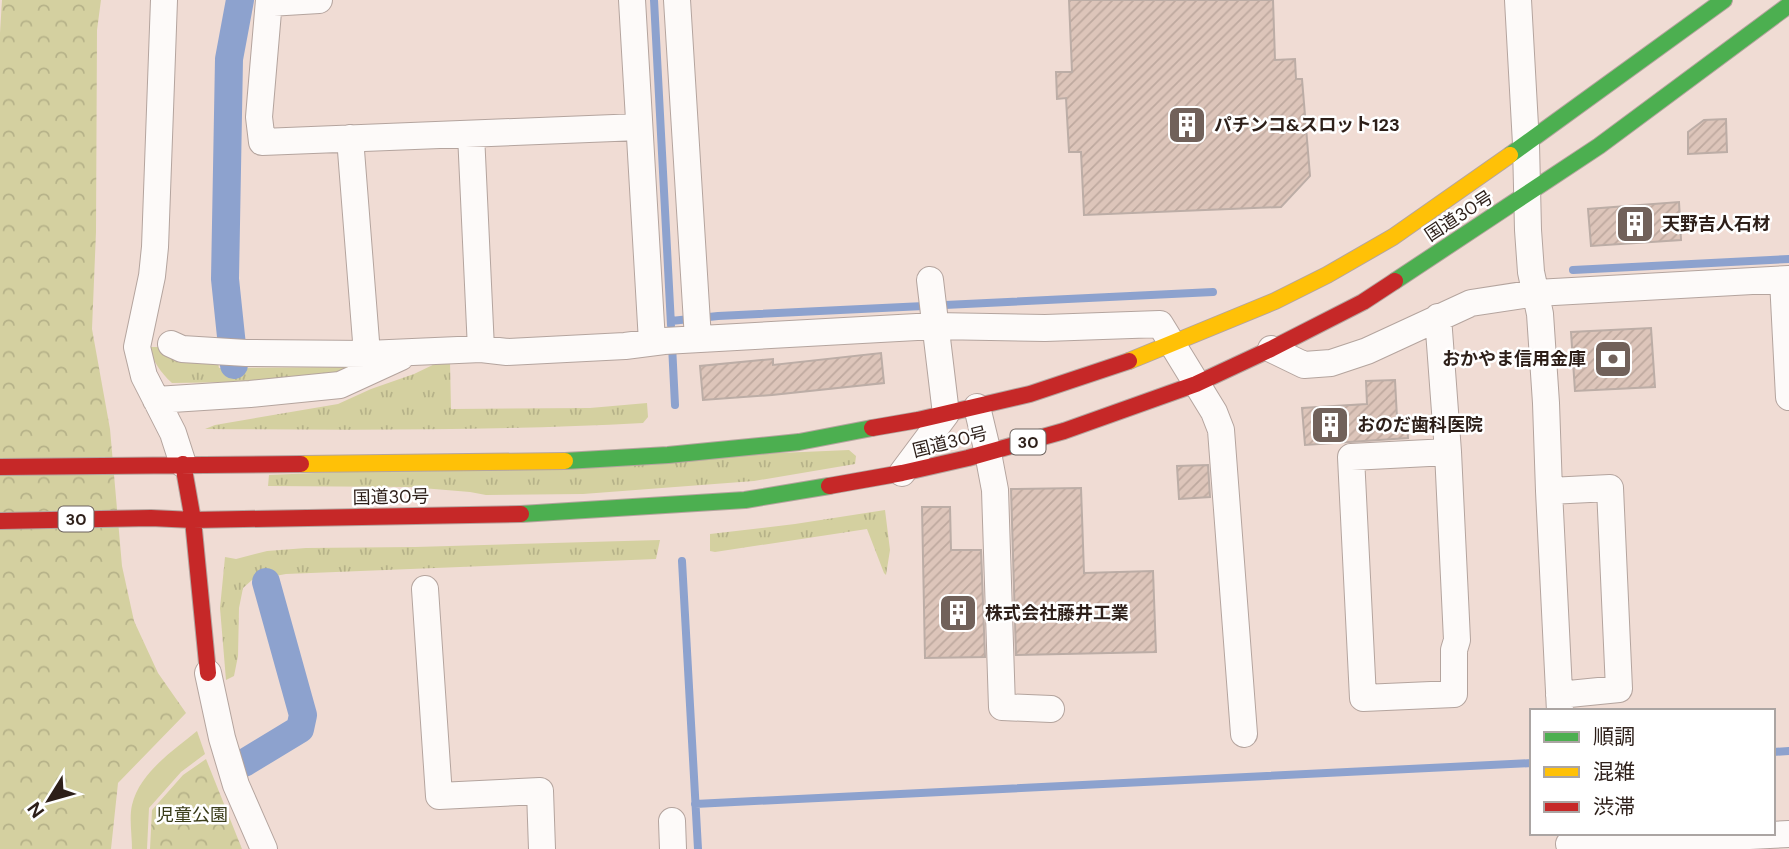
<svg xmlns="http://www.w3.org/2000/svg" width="1789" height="849" font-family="'DM Sans','Noto Sans JP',sans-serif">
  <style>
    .grass { fill: url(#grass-tufts) }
    .forest { fill: url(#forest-crowns) }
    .garden { fill: #d4d0a0 }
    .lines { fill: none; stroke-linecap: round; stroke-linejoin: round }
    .stream { stroke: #8da2ce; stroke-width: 8 }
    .canal { stroke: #8da2ce; stroke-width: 28 }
    .building { fill: url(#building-hatch); stroke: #bcada6; stroke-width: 2 }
    .street-casing { stroke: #b4a49e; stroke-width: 28 }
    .fast-casing { stroke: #b4a49e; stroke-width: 18 }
    .slow-casing { stroke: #b4a49e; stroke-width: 18 }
    .jam-casing { stroke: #b4a49e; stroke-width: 18 }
    .street { stroke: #fdfaf9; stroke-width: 26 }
    .fast { stroke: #4caf50; stroke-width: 16 }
    .slow { stroke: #ffc107; stroke-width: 16 }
    .jam { stroke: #c62828; stroke-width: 16 }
    .labels { text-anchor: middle; stroke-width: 5; stroke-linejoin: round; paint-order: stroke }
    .shield { fill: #fff; stroke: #6c625e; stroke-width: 2 }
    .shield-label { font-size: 16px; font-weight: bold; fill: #2d1f19 }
    .poi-label { font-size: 18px; font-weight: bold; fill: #2d1f19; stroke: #fff; text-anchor: start }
    .street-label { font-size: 18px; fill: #2d1f19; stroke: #fff }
    .park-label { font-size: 18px; fill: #3a3d19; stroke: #fff }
  </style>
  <defs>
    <pattern id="grass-tufts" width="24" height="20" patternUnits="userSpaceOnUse" patternTransform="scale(1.75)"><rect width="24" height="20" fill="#d4d0a0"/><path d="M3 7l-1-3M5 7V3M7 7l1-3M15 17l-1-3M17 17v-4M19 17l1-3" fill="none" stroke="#b6b289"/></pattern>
    <pattern id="forest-crowns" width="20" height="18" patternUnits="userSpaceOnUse" patternTransform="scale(1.75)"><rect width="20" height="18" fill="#d4d0a0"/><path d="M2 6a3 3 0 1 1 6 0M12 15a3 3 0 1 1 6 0" fill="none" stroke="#b6b289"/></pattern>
    <pattern id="building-hatch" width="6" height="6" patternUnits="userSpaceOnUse" patternTransform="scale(1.75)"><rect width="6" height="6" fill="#ddc5ba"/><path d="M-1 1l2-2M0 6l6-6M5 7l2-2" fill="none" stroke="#bea99f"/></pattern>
  </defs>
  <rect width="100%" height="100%" fill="#f0dcd4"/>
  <path class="grass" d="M 148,347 L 165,347 L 218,363 L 219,368 L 353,367 L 311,381 L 172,383 C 160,372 154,362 148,347 Z
    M 441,361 L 450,361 L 451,409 L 590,408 L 647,403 L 648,417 L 643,423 C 497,431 351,430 205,429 L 215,425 L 338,404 L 371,389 L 414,374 Z
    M 849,450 L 856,456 L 855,464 L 754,481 L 583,494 L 486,495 L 470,492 L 410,487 L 268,486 L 269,475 Z
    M 885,510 L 890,550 L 886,575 L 884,573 L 867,529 L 715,552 L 710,551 L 710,534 L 795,524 Z
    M 660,540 L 656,559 L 286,574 L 252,580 L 243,588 L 239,608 L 238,656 L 234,676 L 226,680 L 220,608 L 225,557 L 236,559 L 267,551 L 306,548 L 415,547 Z"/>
  <path class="forest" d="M 2,0 L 101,0 L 97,30 L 96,232 L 92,329 L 110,429 L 122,566 L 134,621 L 158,673 L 186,713 L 118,783 L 111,849 L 0,849 L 0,33 Z
    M 206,759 L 242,849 L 150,849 L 152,810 L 183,775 Z"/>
  <path class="garden" d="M 197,731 L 205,754 L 181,772 L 149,808 L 147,849 L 132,849 C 132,835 129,818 132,805 C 140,772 173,751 197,731 Z"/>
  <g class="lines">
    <path class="stream" d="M 654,0 L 671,325
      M 1573,270 L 1789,259
      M 671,321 L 718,316 L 1213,292
      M 672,345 L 675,405
      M 682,561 L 698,849
      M 1773,752 L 1789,751
      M 695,804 L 1532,763"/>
    <path class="canal" d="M 234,365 L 225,279 L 229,59 L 240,0
      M 244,763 L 300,729 L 303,715 L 266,582"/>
  </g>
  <path class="building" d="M 1069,0 L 1273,0 L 1275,60 L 1295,59 L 1296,79 L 1302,79 L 1310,176 L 1281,207 L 1084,215 L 1081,152 L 1069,152 L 1066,98 L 1057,99 L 1056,72 L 1072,72 Z
    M 1726,119 L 1727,152 L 1688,154 L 1688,132 L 1704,120 Z
    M 1679,202 L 1681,240 L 1591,246 L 1588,209 Z
    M 1651,328 L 1655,387 L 1575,391 L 1571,332 Z
    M 881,353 L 884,383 L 772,395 L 703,400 L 700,366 L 773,359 L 773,365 Z
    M 1395,380 L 1397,418 L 1407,418 L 1408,438 L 1305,445 L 1302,408 L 1367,404 L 1366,381 Z
    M 1208,465 L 1210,497 L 1179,499 L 1177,466 Z
    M 1081,488 L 1084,573 L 1153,571 L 1156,652 L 1016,655 L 1011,489 Z
    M 922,507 L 950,507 L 951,550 L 981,550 L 985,657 L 925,658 Z"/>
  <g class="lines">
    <defs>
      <path id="street" d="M 164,0 L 155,247 L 152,276 L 137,347 L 144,376 L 173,433 L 183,464
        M 269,0 L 259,117 L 262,142 L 639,127
        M 632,0 L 652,342
        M 677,0 L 698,339
        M 1518,0 L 1526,144 L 1528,230 L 1531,272 L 1540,314 L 1546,403 L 1549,491 L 1560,711
        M 269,3 L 319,0
        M 471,134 L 481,349
        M 350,138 L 367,354
        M 1783,280 L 1789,397
        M 1438,317 L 1448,452 L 1457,640 L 1454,650 L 1454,694 L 1363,698 L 1351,457 L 1448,452
        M 171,344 L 182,349 L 246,353 L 367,354 L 481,349 L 507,352 L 625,346 L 664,341 L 935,326 L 1045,328 L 1160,324 L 1214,412 L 1221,430 L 1244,734
        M 1271,349 L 1304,365 L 1331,363 L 1367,351 L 1471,303 L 1536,293 L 1789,279
        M 156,400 L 250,394 L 340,385 L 401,357
        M 977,407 L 988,453 L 995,490 L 1002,707 L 1051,709
        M 902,473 L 946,414 L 930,280
        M 1549,491 L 1610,488 L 1619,689 L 1559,695
        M 425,589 L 439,796 L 540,791 L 542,849
        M 208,673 L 222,738 L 236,785 L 264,849
        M 672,821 L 673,849
        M 1569,844 L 1690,839
        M 1691,849 L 1690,839 L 1789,834"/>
      <path id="fast" d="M 1510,155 L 1724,0
        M 1395,281 L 1599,146 L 1789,5
        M 565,461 L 668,455 L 799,442 L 872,428
        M 521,514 L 745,500 L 829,486"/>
      <path id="slow" d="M 1129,361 L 1275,301 L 1327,275 L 1393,237 L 1510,155
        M 301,464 L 565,461"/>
      <path id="jam" d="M 872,428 L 918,420 L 1030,394 L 1129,361
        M 183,464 L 193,520 L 208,673
        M 0,467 L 301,464
        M 829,486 L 902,473 L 968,458 L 1064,431 L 1196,384 L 1271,349 L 1363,302 L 1395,281
        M 0,521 L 151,518 L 193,520 L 521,514"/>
    </defs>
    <use href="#street" class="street-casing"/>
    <use href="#fast" class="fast-casing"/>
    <use href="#slow" class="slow-casing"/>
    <use href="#jam" class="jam-casing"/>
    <use href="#street" class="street"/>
    <use href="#fast" class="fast"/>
    <use href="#slow" class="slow"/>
    <use href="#jam" class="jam"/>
  </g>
  <defs>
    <symbol id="building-square" viewBox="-11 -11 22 22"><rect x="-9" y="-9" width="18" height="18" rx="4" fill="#71615a" stroke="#fff"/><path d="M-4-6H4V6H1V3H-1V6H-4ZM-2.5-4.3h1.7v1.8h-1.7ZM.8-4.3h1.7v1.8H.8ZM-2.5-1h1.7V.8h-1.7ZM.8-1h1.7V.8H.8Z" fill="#fff"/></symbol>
    <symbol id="bank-square" viewBox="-11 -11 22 22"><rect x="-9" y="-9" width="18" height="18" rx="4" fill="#71615a" stroke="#fff"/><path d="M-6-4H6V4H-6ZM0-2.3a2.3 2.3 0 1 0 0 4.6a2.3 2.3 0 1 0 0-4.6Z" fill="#fff"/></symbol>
  </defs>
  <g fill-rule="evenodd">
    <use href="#building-square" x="1165" y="103" width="44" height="44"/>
    <use href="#building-square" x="1613" y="202" width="44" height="44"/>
    <use href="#bank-square" x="1591" y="337" width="44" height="44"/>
    <use href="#building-square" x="1308" y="403" width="44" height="44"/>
    <use href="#building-square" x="936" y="591" width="44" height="44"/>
  </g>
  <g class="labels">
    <g class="shield">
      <rect x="1010.5" y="429.5" width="35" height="25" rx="5"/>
      <rect x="58.5" y="506.5" width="35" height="25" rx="5"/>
    </g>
    <g class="shield-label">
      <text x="1028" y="448">30</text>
      <text x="76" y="525">30</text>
    </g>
    <g class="poi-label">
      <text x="1214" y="131">パチンコ&amp;スロット123</text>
      <text x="1662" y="230">天野吉人石材</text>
      <text x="1586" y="365" text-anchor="end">おかやま信用金庫</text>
      <text x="1357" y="431">おのだ歯科医院</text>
      <text x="985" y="619">株式会社藤井工業</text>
    </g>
    <g class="street-label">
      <text transform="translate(1459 216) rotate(-33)" y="6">国道30号</text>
      <text transform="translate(950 442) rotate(-14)" y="6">国道30号</text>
      <text transform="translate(391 497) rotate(-1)" y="6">国道30号</text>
    </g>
    <g class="park-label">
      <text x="192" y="821">児童公園</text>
    </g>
  </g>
  <rect x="1530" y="709" width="245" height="126" fill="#ffffff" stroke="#aba5a3" stroke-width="2"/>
  <rect x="1544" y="732" width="35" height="10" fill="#4caf50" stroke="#aba5a3" stroke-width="2"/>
  <text x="1593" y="744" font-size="21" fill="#2d1f19">順調</text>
  <rect x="1544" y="767" width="35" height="10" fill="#ffc107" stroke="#aba5a3" stroke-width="2"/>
  <text x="1593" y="779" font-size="21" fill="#2d1f19">混雑</text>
  <rect x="1544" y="802" width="35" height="10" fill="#c62828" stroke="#aba5a3" stroke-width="2"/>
  <text x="1593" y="814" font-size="21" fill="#2d1f19">渋滞</text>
  <g transform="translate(49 800) rotate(233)" stroke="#ffffff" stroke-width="5" paint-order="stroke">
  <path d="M0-5L12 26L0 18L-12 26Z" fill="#2d1f19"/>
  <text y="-10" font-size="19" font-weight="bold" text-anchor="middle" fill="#2d1f19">N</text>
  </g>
</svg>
